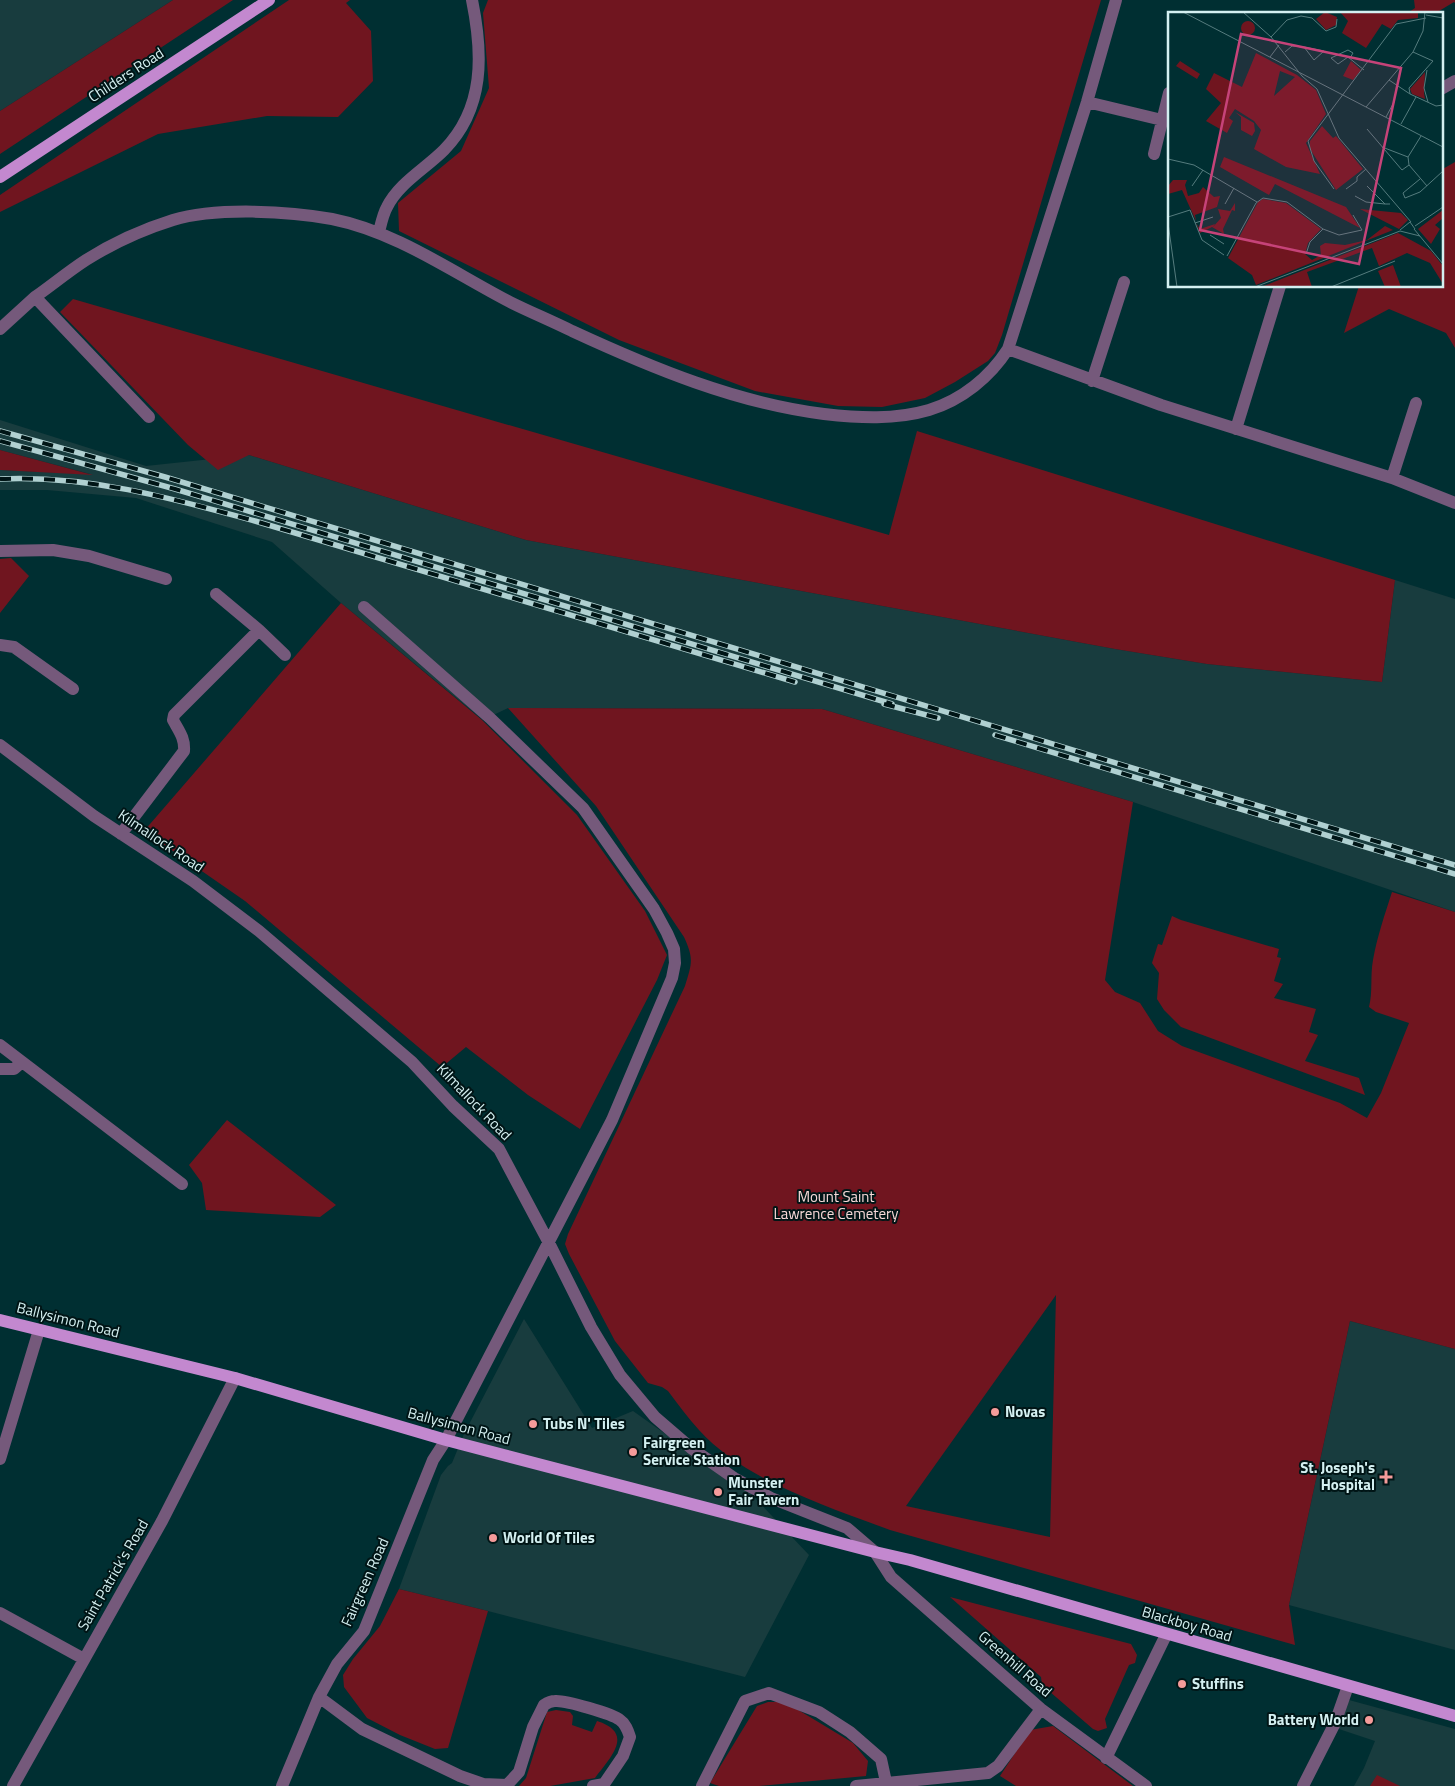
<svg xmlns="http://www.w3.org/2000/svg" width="1455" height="1786" font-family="'Titillium Web',sans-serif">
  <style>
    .built { fill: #183c3e }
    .green { fill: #70151f; fill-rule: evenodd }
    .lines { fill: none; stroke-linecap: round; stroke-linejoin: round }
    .minor { stroke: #75597b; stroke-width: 12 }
    .major { stroke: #c388cf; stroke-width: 12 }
    .rail-casing { stroke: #b0d0d1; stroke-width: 5.5 }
    .rail { stroke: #001516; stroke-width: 4; stroke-dasharray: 11; stroke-linecap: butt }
    .poi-dot { fill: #f59b9a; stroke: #001516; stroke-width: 2 }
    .labels { text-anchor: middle; stroke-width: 4; stroke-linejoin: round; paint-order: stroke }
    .street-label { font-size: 15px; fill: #d4f0f1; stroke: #001516 }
    .park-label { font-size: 15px; fill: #f7d9d8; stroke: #001516 }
    .poi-label { font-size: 15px; font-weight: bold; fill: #d4f0f1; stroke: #001516; text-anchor: start }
    .inset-road { fill: none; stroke: #557c7e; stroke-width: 1 }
    .view { fill: #c64379; fill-opacity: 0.15; stroke: #c64379; stroke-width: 2.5 }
    .inset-edge { fill: none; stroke: #d4f0f1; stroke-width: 2.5 }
  </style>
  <rect width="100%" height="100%" fill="#002f32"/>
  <path class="built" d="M 0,0 L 173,0 L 0,111 Z
    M 0,420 L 146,466 L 249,455 L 526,540 L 1115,649 L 1207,664 L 1382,682 L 1395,580 L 1455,599 L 1455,912 L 1133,802 L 822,709 L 508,708 L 483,720 L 341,603 L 272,542 L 136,498 L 47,490 L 0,490 L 0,470 L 90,474 L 0,450 Z
    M 524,1319 L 592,1428 L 633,1411 L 753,1496 L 809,1555 L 745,1677 L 488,1611 L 399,1589 L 441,1475 L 448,1466 L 452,1463 L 464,1434 Z
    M 1350,1321 L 1455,1349 L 1455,1650 L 1289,1605 Z
    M 1349,1700 L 1455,1729 L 1455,1786 L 1354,1786 L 1364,1768 L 1375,1741 L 1336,1728 Z"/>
  <path class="green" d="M 173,0 L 233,0 L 0,154 L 0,111 Z
    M 289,0 L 350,0 L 346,3 L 371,31 L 373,81 L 338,117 L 267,116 L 158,134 L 0,212 L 0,195 Z
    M 488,0 L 1101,0 L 1002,335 L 995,353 L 988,361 L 955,382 L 925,398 L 882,407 L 838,406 L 755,391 L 619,340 L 399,231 L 398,203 L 461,151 L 489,88 L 483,13 Z
    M 1414,0 L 1455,0 L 1455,3 L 1454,2 L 1434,14 L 1406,14 L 1415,8 Z
    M 1455,162 L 1455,348 L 1446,333 L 1389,309 L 1344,333 L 1359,286 L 1441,286 L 1441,170 Z
    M 73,299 L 889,535 L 917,431 L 1395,580 L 1382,682 L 1207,664 L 1115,649 L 526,540 L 249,455 L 218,470 L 188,445 L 60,312 Z
    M 0,450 L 93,475 L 0,470 Z
    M 11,558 L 29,576 L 0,613 L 0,559 Z
    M 341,603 L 482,720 L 577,815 L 645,911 L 667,955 L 657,980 L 580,1129 L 528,1095 L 466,1047 L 442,1067 L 245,901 L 144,831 Z
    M 508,708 L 822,709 L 1133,802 L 1105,980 L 1115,992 L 1140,1003 L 1158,1031 L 1182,1046 L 1340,1103 L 1367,1118 L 1381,1093 L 1409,1023 L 1376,1012 L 1369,1007 C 1373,992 1370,976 1373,960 C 1377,937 1385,914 1392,892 L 1455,912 L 1455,1349 L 1350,1321 L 1289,1605 L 1295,1645 L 890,1530 C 828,1507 744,1480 699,1430 C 688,1418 678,1404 668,1391 L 662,1387 L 648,1383 L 615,1341 L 569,1254 L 565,1244 L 568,1234 L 685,986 C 692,963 694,959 684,937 L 596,806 ZM 1056,1295 L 1050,1537 L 906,1506 Z
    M 1172,916 L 1181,920 L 1279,949 L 1277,957 L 1281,958 L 1274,981 L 1283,984 L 1274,998 L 1316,1009 L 1309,1032 L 1318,1035 L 1305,1061 L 1359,1078 L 1365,1095 L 1181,1027 L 1164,1010 L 1157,999 L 1159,973 L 1152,963 L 1158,944 L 1162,945 Z
    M 227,1120 L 336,1205 L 320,1217 L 206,1210 L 202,1183 L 189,1165 Z
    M 399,1589 L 488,1611 L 448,1748 L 435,1749 L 400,1735 L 367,1718 L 344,1687 L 343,1675 L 353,1659 L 380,1626 Z
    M 950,1597 L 1131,1644 L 1137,1655 L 1135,1663 L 1129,1665 L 1105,1719 L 1107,1728 L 1098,1731 L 1093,1729 L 1042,1685 L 1041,1677 Z
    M 768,1702 L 781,1702 L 795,1708 L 853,1743 L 868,1761 L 866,1776 L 759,1786 L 719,1786 L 710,1783 L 757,1706 Z
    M 556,1710 L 570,1712 L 573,1716 L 572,1725 L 592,1732 L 597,1721 C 635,1733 611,1757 595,1778 L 550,1786 L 519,1786 L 526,1778 L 547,1712 Z
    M 1053,1726 L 1133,1786 L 1016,1786 L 1000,1776 L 1030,1730 Z
    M 1377,1775 L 1400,1786 L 1370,1786 Z"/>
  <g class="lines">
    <path class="minor" d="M 1441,89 L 1455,81
      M 1087,102 L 1162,120
      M 1154,154 L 1169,93
      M 379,232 C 381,224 383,214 387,207 C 399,183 425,169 444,150 C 485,108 483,54 472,0
      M 0,329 L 35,297
      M 1008,349 L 1161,405 L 1392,478 L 1455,503
      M 1092,381 L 1124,282
      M 149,417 L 35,297 C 52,285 69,271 86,260 C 113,243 144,229 173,220 C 216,207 289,211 332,219 C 397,232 452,272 510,302 C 530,312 552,321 572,331 C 652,368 736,403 824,414 C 859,418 895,420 929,410 C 962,400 990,377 1008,349 L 1087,102 L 1116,0
      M 1236,429 L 1280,286
      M 1392,478 L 1416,403
      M 0,551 L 53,550 L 89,556 L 166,579
      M 216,594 L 259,630 L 285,655
      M 0,645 L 14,647 L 73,689
      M 0,745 L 94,816 L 193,881 L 259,931 L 412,1062 L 453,1106 L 499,1149 L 549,1243 L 591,1327 L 620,1375 L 655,1417 L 691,1448 L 734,1478 L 771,1498 L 847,1528 L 875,1552 L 891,1577 L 1041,1709 L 1146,1786
      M 121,834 L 184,751 C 185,738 179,731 173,720 L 174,715 L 259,630
      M 0,1045 L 182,1184
      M 0,1069 L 14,1069 L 22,1062
      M 0,1459 L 39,1330
      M 0,1613 L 84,1659
      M 319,1697 L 362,1729 L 460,1776 L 483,1784 L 507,1785 L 519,1772 L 533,1727 L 544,1705 C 547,1703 552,1701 555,1701 C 565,1700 613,1714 620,1720 C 626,1724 628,1731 630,1737 L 623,1756 L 604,1784 L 593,1786
      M 1106,1758 L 1166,1635
      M 13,1786 L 162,1521 L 235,1378
      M 282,1786 L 319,1697 L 337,1664 L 364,1631 L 433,1460 L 446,1440 L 612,1120 L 672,978 L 675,963 L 674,949 L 667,933 L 654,909 L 583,808 L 490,718 L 364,607
      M 702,1786 L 745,1701 L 769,1693 L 819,1712 L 850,1732 L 881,1759 L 886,1782
      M 856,1786 L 988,1773 L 998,1766 L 1041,1709
      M 1303,1786 L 1335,1723 L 1348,1686"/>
    <path class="major" d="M 0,177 L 269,0
      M 0,1320 L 235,1378 L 446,1440 L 875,1552 L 910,1560 L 1455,1716"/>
    <defs>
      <path id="rail" d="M 0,431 L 165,477 L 1455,865
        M 0,441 L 175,489 L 892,704
        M 0,479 C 88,475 171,498 255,521 L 795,682
        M 884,704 L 938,718
        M 995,735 L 1455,874"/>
    </defs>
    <use href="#rail" class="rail-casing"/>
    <use href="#rail" class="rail"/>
  </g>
  <g class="poi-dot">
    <circle cx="995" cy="1412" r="5"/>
    <circle cx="533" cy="1424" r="5"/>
    <circle cx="633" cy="1452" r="5"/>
    <path d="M1383.5 1469.5h5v5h5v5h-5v5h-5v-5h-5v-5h5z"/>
    <circle cx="718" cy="1492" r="5"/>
    <circle cx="493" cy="1538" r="5"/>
    <circle cx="1182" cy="1684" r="5"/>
    <circle cx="1369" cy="1720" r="5"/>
  </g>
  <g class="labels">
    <g class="street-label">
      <text transform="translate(126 75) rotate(-33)" y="5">Childers Road</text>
      <text transform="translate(161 841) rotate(34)" y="5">Kilmallock Road</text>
      <text transform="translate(474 1102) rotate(46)" y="5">Kilmallock Road</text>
      <text transform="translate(68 1320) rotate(14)" y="5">Ballysimon Road</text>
      <text transform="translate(459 1426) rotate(15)" y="5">Ballysimon Road</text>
      <text transform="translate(113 1575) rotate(-60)" y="5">Saint Patrick's Road</text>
      <text transform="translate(365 1582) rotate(-66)" y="5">Fairgreen Road</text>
      <text transform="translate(1187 1624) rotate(16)" y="5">Blackboy Road</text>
      <text transform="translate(1015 1664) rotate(41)" y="5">Greenhill Road</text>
    </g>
    <g class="park-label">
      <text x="836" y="1202">Mount Saint<tspan x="836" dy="17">Lawrence Cemetery</tspan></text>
    </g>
    <g class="poi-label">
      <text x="1005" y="1417">Novas</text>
      <text x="543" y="1429">Tubs N' Tiles</text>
      <text x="643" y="1448">Fairgreen<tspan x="643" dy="17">Service Station</tspan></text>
      <text x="1375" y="1473" text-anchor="end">St. Joseph's<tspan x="1375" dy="17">Hospital</tspan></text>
      <text x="728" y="1488">Munster<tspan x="728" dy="17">Fair Tavern</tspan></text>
      <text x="503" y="1543">World Of Tiles</text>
      <text x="1192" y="1689">Stuffins</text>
      <text x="1359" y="1725" text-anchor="end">Battery World</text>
    </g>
  </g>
  <g transform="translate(1168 12)">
    <rect width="275" height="275" fill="#002f32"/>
    <path d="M 157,0 L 169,5 L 168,13 L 158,18 L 148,7 ZM 172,0 L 250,0 L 250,6 L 230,8 L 223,17 L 214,12 L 198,36 L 174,21 L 180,9 ZM73 16a7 7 0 1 1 14 0a7 7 0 1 1-14 0ZM 88,41 L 129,63 L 148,78 L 158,102 L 138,131 L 152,162 L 118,155 L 86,137 L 93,118 L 86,109 L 67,97 L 61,106 L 65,109 L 59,121 L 38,109 L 53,91 L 38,77 L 46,61 L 74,75 ZM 112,59 L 127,65 L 106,84 ZM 12,49 L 32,62 L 29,67 L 8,54 ZM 183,49 L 193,58 L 185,68 L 175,64 ZM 257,60 L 256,81 L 257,87 L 244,82 L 242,77 ZM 67,100 L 86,111 L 87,119 L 84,124 L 73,118 L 73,105 ZM 154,114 L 165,126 L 168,124 L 195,157 L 168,178 L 142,137 L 142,129 ZM 56,145 L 178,195 L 192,216 L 107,172 L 101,183 L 52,155 ZM 5,168 L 19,168 L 17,173 L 20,184 L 31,181 L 35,175 L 46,185 L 52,184 L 49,195 L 27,203 L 28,209 L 14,178 L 0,182 L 0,174 ZM 95,187 L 118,191 L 153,217 L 140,231 L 137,242 L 144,248 L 153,243 L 152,234 L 157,231 L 177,233 L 199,228 L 217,214 L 225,218 L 88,273 L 84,263 L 60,246 L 90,190 ZM 67,191 L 67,199 L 64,198 L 55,217 L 56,222 L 44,215 L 32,221 L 28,211 L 32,217 L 47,212 L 45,215 L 53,206 L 50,197 L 62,199 ZM 192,197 L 233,201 L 240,208 L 231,217 ZM 275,198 L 275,206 L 267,213 L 272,217 L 263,232 L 250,217 ZM 230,221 L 263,239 L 275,254 L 275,272 L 262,251 L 239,241 L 211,254 L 204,236 L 139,260 L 144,275 L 93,275 ZM 225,253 L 233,275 L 217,275 L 210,259 Z" fill="#70151f" fill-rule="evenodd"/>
    <path class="inset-road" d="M 15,0 L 275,135M 75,0 L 103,25 L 134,64 L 149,77 L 171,126 L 243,210M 258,3 L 275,6M 103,25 L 119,8 L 133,4 L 144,6 L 158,19 L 168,15 L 169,7M 117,40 L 124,34 L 136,35 L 146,48 L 156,39 L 136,35M 102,45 L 111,33M 182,46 L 185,41 L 180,38 L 163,46 L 170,52 L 180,45 L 196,58M 259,58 L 256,76 L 260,90M 221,68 L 242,82 L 241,76 L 265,49 L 245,40M 242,82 L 268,94 L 275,93M 198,95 L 245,40 L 255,19 L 257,0M 218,105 L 226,90M 233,112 L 248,85M 199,117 L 234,158 L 241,153M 253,124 L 240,145 L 241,153 L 259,174M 214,135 L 240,145M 0,147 L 26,153 L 89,190M 252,167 L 235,181 L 237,186 L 252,180 L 275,159M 24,174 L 35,158M 199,174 L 217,192 L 222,192M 166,177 L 146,149 L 140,129 L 228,12 L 258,6M 178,177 L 189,169 L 189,165 L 198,157M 187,184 L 198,190 L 217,192M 57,192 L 66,176M 0,205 L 22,198 L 34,228 L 56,243M 0,211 L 9,275M 27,211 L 45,205M 247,214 L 275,195M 246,217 L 275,252M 232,218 L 242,210 L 247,217M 42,223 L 56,232M 138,242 L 142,230 L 155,217M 59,244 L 88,191 L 95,186 L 119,190 L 155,217 L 171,223 L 194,218 L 185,203M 87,275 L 232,219 L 252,224M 163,275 L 227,249"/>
    <path class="view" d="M 73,22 L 233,56 L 191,252 L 32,218 Z"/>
    <rect width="275" height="275" class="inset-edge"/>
  </g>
</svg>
